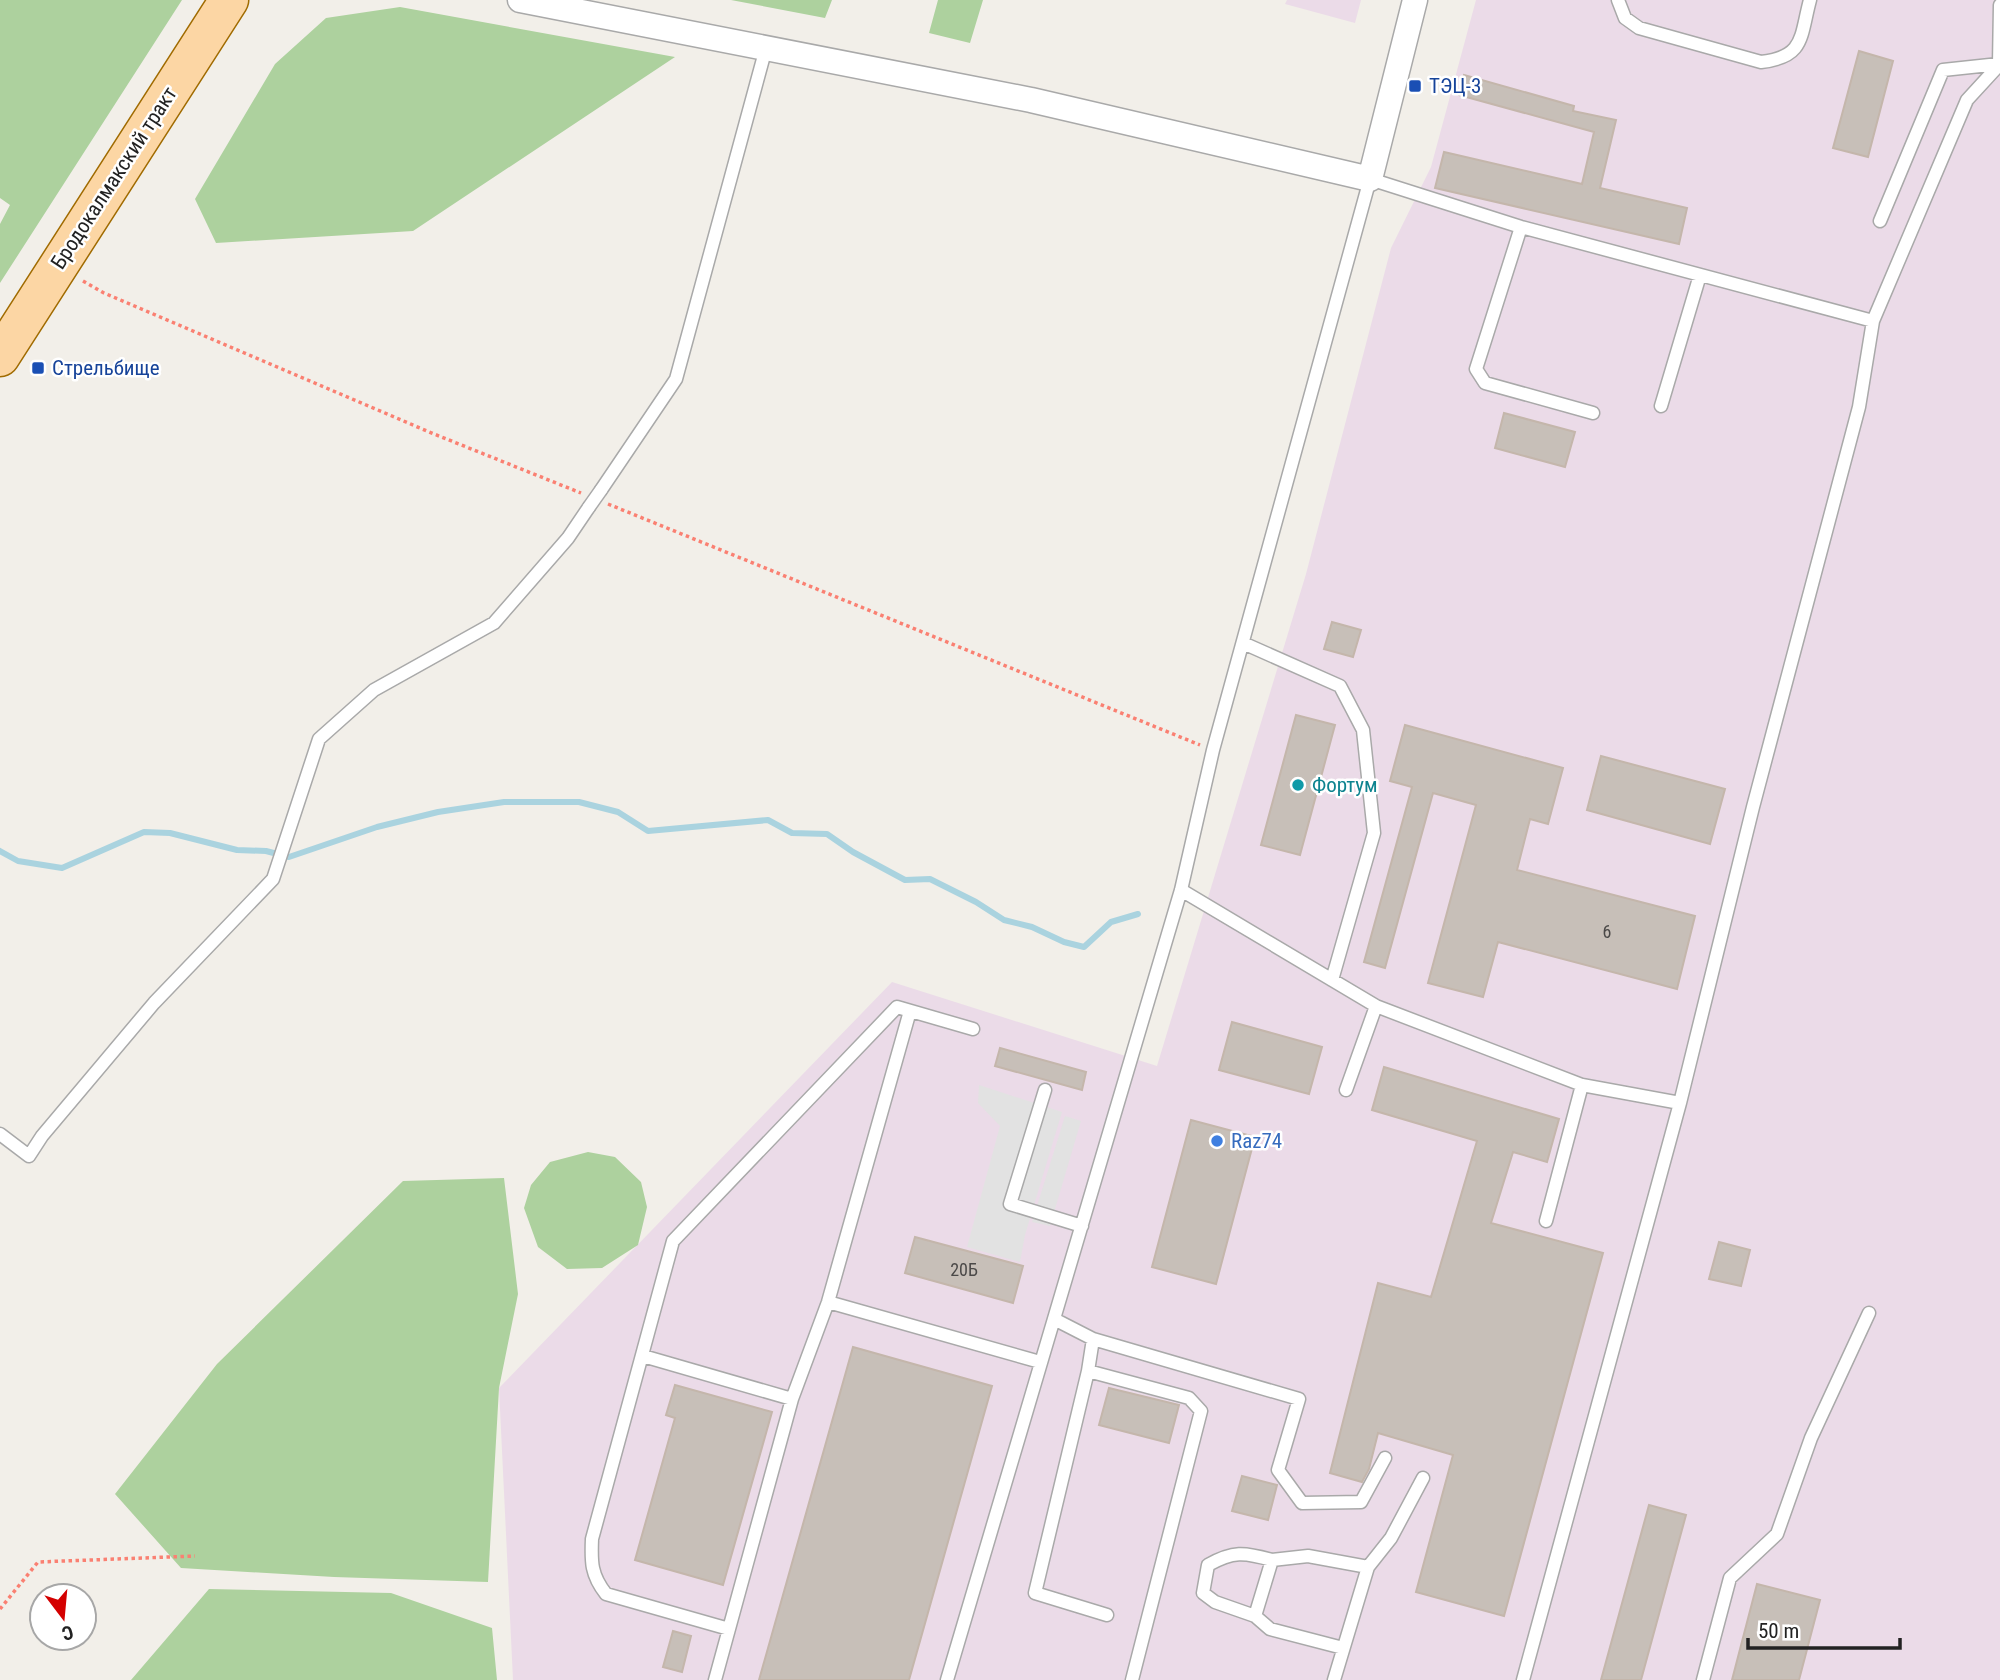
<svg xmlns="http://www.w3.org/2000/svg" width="2000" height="1680" font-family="'Roboto Condensed',sans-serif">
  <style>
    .industrial { fill: #ebdbe8 }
    .forest { fill: #add19e }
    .parking { fill: #e2e2e2 }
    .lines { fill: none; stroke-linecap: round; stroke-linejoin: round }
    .stream { stroke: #aad3df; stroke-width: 6 }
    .building { fill: #c7bfb8; stroke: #c4b6ab; stroke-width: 2 }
    .lane-casing { stroke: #a9a9a9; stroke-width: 15 }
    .street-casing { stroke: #a9a9a9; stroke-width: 27 }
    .primary-casing { stroke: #a06b00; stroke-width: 41 }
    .path { stroke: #fa8072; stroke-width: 3.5; stroke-dasharray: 3.5 3.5; stroke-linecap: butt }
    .lane { stroke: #fff; stroke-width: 12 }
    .street { stroke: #fff; stroke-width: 24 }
    .primary { stroke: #fcd6a4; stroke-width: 38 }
    .lane-bridge-casing { stroke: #a9a9a9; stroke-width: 15; stroke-linecap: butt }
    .lane-bridge { stroke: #fff; stroke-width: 12 }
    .transit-dot { fill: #1a4fb4; stroke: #fff; stroke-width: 2.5 }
    .culture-dot { fill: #0f9aa8; stroke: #fff; stroke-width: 2.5 }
    .shop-dot { fill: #3f7fe0; stroke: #fff; stroke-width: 2.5 }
    .labels { text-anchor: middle; stroke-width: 5; stroke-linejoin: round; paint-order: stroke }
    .number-label { font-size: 18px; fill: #4b4948 }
    .transit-label { font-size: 21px; fill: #164399; stroke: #fff; text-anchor: start }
    .street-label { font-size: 21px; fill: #222; stroke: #fff }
    .culture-label { font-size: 21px; fill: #0d838f; stroke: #fff; text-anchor: start }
    .shop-label { font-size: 21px; fill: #366cbe; stroke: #fff; text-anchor: start }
  </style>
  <rect width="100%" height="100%" fill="#f2efe9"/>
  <path class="industrial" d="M 1287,0 L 1361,0 L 1355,23 L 1285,4 Z
    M 1476,0 L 2000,0 L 2000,1680 L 513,1680 L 499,1388 L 892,982 L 1157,1066 L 1306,574 L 1391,248 L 1431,167 Z"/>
  <path class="forest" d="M 0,0 L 182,0 L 0,283 L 0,224 L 10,205 L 0,198 Z
    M 731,0 L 832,0 L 825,18 Z
    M 938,0 L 983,0 L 970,43 L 929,33 Z
    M 400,7 L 675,57 L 413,231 L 216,243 L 195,199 L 275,64 L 326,18 Z
    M 588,1152 L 615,1157 L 641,1182 L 647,1207 L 638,1245 L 602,1268 L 567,1269 L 538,1247 L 524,1208 L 531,1185 L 550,1162 Z
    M 504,1178 L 518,1294 L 499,1388 L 488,1582 L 334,1577 L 181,1568 L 115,1494 L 217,1364 L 403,1181 Z
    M 209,1589 L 391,1593 L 492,1628 L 497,1680 L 131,1680 Z"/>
  <path class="parking" d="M 979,1085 L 1062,1112 L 1025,1235 L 1020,1262 L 967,1247 L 1000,1126 L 978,1103 Z
    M 1065,1116 L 1081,1121 L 1050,1226 L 1032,1222 Z"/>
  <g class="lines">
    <path class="stream" d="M 0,851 L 18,861 L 62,868 L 144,832 L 170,833 L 237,850 L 266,851 L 289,857 L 377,827 L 438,812 L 504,802 L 579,802 L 618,812 L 648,831 L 768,820 L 792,833 L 827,834 L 853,852 L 905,880 L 930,879 L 976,902 L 1004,920 L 1032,927 L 1064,942 L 1084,947 L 1111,922 L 1138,914"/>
  </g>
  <path class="building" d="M 1859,51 L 1893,61 L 1868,157 L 1833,148 Z
    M 1464,75 L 1574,106 L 1573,111 L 1616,120 L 1600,188 L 1687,208 L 1679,244 L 1435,188 L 1444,152 L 1582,184 L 1594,132 L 1459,95 Z
    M 1504,413 L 1575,432 L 1565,467 L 1495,448 Z
    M 1332,622 L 1361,630 L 1353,657 L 1324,649 Z
    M 1296,715 L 1335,725 L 1300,855 L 1261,845 Z
    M 1405,725 L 1563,768 L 1548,824 L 1530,819 L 1517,870 L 1695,916 L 1677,989 L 1498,942 L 1483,997 L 1428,983 L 1476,805 L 1433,793 L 1385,968 L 1364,962 L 1412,787 L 1390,781 Z
    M 1601,756 L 1725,789 L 1710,844 L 1587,810 Z
    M 1232,1022 L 1322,1047 L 1309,1094 L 1219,1070 Z
    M 1000,1048 L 1086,1072 L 1082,1090 L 995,1066 Z
    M 1384,1067 L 1559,1119 L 1547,1162 L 1513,1152 L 1491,1223 L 1603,1253 L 1504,1616 L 1416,1592 L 1453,1455 L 1378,1433 L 1369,1469 L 1362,1482 L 1330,1473 L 1378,1283 L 1431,1297 L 1477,1141 L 1372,1110 Z
    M 1191,1120 L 1255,1137 L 1216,1284 L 1152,1267 Z
    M 915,1237 L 1023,1266 L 1013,1303 L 905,1273 Z
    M 1719,1242 L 1750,1250 L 1741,1286 L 1709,1279 Z
    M 853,1347 L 992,1386 L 909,1680 L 759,1680 Z
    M 675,1385 L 772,1412 L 723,1585 L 635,1560 L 675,1418 L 666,1415 Z
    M 1109,1388 L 1179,1405 L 1169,1443 L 1099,1425 Z
    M 1242,1476 L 1277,1485 L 1268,1520 L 1232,1511 Z
    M 1649,1505 L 1686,1515 L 1641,1680 L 1601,1680 Z
    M 1757,1584 L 1820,1600 L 1799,1680 L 1732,1680 Z
    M 673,1631 L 691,1636 L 682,1672 L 663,1667 Z"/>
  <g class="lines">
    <defs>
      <path id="lane" d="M 1618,0 L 1625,18 L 1639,28 L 1761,62 C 1805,57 1800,37 1810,0
        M 1880,221 L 1943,70 L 1999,64 L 2000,5
        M 1521,227 L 1476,369 L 1485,383 L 1593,413
        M 1661,406 L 1700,275
        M 601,490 L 676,379 L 766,48
        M 1243,643 L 1340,686 L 1363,730 L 1374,833 L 1332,980
        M 1181,890 L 1376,1006 L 1582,1085 L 1680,1103
        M 1045,1090 L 1010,1204 L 1082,1226
        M 1346,1090 L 1376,1006
        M 0,1134 L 29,1156 L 42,1136 L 154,1003 L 273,879 L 319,739 L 374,690 L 494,623 L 568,538 L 589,507
        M 1546,1221 L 1582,1085
        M 828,1302 L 1040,1362
        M 1054,1319 L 1093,1339 L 1299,1399 L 1278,1470 L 1302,1503 L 1361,1502 L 1385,1458
        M 1093,1339 L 1088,1371 L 1035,1593 L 1107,1615
        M 643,1356 L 792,1399
        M 1088,1371 L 1189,1398 L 1201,1411 L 1132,1680
        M 1272,1560 C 1244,1552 1233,1551 1208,1565 L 1203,1593 L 1215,1602 L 1255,1616 L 1270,1629 L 1343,1648
        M 1255,1616 L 1272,1560 L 1308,1556 L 1368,1567
        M 729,1629 L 606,1594 C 591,1575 591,1562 592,1539 L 673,1241 L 897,1007 L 973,1029
        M 715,1680 L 792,1399 L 828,1302 L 910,1011
        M 947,1680 L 1181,890 L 1213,750 L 1370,179 L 1521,227 L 1873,321
        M 1334,1680 L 1368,1567 L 1391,1538 L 1423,1478
        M 1523,1680 L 1680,1103 L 1753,807 L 1859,407 L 1873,321 L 1967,100 L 2000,64
        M 1703,1680 L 1730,1578 L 1777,1534 L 1811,1438 L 1869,1313"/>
      <path id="street" d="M 520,0 L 1031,100 L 1370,179 L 1415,0"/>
      <path id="primary" d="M 0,357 L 229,0"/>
    </defs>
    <use href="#lane" class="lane-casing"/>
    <use href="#street" class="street-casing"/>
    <use href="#primary" class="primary-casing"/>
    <path class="path" d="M 83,281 L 104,293 L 434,434 L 581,493
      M 608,504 L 1200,745
      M 0,1609 L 38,1562 L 195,1556"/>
    <use href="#lane" class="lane"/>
    <use href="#street" class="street"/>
    <use href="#primary" class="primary"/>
    <defs>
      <path id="lane-bridge" d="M 589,507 L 601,490"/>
    </defs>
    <use href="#lane-bridge" class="lane-bridge-casing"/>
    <use href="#lane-bridge" class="lane-bridge"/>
  </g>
  <g class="transit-dot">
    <rect x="1408" y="79" width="14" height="14" rx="3.5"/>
    <rect x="31" y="361" width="14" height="14" rx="3.5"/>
  </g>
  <circle class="culture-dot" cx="1298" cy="785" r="7"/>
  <circle class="shop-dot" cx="1217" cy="1141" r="7"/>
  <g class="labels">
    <g class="number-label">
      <text x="1607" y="938">6</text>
      <text x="964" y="1276">20Б</text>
    </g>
    <g class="transit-label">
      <text x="1429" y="93">ТЭЦ-3</text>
      <text x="52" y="375">Стрельбище</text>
    </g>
    <g class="street-label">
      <text transform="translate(114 178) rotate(-57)" y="7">Бродокалмакский тракт</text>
    </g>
    <g class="culture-label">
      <text x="1312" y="792">Фортум</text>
    </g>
    <g class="shop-label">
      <text x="1231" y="1148">Raz74</text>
    </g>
  </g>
  <g transform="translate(63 1617) rotate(164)"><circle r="33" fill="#ffffff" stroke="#a7a7a7" stroke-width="2"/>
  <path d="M0-5L12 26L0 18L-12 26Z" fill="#d40000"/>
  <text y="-10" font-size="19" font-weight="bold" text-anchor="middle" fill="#222222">С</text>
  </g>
  <path d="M1748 1638v10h152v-10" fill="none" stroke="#222222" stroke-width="3.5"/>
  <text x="1758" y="1638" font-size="21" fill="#222222" stroke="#ffffff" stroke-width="5" paint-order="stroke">50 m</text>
</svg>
